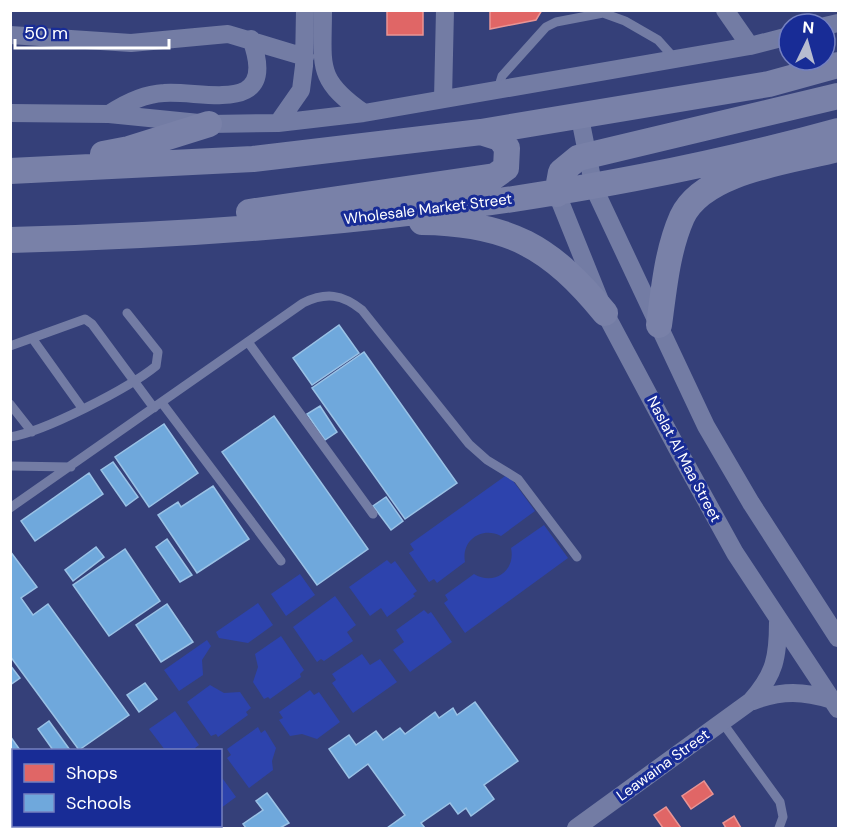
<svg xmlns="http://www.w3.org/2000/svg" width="849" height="839" font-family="'DM Sans',sans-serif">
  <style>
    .green { fill: #2d43ad }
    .shops { fill: #e06666; stroke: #e99494; stroke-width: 1.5 }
    .schools { fill: #6fa8dc; stroke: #9ac2e6; stroke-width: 1.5 }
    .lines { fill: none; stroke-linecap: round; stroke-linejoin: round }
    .service { stroke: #737ca4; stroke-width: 9 }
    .minor { stroke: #737ca4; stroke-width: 18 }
    .secondary { stroke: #7981a8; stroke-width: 26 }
    .labels { text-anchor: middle; stroke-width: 6; stroke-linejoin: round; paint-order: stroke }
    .street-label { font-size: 15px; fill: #fff; stroke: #182c96 }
  </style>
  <rect width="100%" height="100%" fill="#354079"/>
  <path class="green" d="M 508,474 L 535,511 L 501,536 C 482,526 461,540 465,562 L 437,583 L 434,579 L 429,582 L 409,553 L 414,550 L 410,544 Z
    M 544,525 L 568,558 L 465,633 L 444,603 L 448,600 L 445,595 L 474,574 C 494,586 516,571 511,548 Z
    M 387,560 L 391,564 L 395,561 L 417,591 L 413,594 L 415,596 L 387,617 L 381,608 L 370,616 L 349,587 Z
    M 300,574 L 315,595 L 286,616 L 271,594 Z
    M 335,596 L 356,625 L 347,632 L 353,641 L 324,661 L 321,659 L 317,662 L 293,627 Z
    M 258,603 L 273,625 L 248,643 L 219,638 L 216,632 Z
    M 424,610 L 428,614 L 431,612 L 452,642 L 410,672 L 393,650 L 404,642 L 396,630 Z
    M 281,636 L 304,670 L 300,674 L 301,677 L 270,699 L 268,697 L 264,699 L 253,682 L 258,667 L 255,654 Z
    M 207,640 L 211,646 L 202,660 L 203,675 L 179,691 L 164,670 Z
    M 362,654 L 370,665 L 380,659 L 397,682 L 353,713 L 332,683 L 336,680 L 332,674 Z
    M 210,685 L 224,693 L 240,692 L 251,708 L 246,712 L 248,715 L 218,737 L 216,734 L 211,736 L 187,702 Z
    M 310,690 L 314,695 L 319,692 L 340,722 L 317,739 L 302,734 L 290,736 L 279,720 L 283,718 L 279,712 Z
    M 175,711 L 199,745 L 195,748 L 196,750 L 165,750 L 149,729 Z
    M 258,727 L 261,733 L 265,730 L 276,748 L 272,761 L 273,770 L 249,788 L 227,758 L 231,755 L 227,749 Z
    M 220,775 L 236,797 L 221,808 L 220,808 Z"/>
  <path class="shops" d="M 387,10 L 423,10 L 423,35 L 387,35 Z
    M 490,10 L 542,10 L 536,20 L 490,29 Z
    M 704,781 L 713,794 L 691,809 L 682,796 Z
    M 666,807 L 681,828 L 663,828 L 654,815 Z
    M 734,816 L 741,828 L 726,828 L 723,823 Z"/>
  <path class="schools" d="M 339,325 L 359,353 L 312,385 L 293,358 Z
    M 364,352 L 457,483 L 405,519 L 312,388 Z
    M 320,406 L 337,432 L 325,440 L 307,414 Z
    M 274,416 L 368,549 L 317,585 L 222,452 Z
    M 164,424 L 198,473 L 149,507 L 115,457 Z
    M 113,462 L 138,497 L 126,506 L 101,470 Z
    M 89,473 L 103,494 L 35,541 L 21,521 Z
    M 213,486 L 249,539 L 197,573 L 158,515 L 178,502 L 181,507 Z
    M 386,497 L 403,521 L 391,530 L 373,506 Z
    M 167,539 L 192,575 L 180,582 L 156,547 Z
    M 96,547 L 104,557 L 73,581 L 65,570 Z
    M 125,549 L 160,601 L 109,636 L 73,585 Z
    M 10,551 L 37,587 L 21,598 L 33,615 L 48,604 L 129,715 L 79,750 L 10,656 Z
    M 167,604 L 193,642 L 161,662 L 136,625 Z
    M 10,665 L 20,678 L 10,685 Z
    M 145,683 L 157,699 L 139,712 L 127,695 Z
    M 475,702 L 518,761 L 484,785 L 494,799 L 471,816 L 466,808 L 458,814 L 450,803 L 421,823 L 425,828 L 387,828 L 405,815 L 368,764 L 349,778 L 329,749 L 349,735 L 356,745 L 376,731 L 383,740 L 400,728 L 405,734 L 435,712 L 439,718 L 453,708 L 457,715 Z
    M 49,721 L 70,750 L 53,750 L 38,729 Z
    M 10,736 L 20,750 L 14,750 L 14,802 L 10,804 Z
    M 267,793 L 289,823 L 280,828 L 246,828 L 243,824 L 263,810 L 256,801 Z"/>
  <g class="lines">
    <path class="service" d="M 498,89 L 502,76 L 546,27 L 556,22 L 603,13 L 625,21 L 658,40 L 675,59
      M 32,338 L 82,408
      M 248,342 L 373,514
      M 10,346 L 85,319 L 92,324 L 154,408
      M 162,403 L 281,561
      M 10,404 L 32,432
      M 10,437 C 44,432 129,388 156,366 L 158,352 L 127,313
      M 10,466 L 71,467
      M 10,508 L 303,303 C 326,292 342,294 362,310 L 469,444 L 487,460 L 518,479 L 577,557
      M 722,722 L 780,802 L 783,817 L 779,828"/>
    <path class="minor" d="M 323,10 C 323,66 315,79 364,113
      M 725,10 L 750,46
      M 825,26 L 838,23
      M 10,35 L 131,43 L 228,34 L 305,57
      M 443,99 L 445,10
      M 10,113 L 109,114 L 209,124 L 278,123 L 364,113 L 750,46 L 789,36
      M 109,114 C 124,104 144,94 164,93 C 204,90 280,117 251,39
      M 580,118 L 594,188 L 706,426 L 751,503 L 838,638
      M 278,123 L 301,90 L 304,66 L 305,10
      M 557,194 L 605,313 L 677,448 L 735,553 L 838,709
      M 753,701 C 782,690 804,691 832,700
      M 576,828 L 751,701 C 775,674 778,657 778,622"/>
    <path class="secondary" d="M 103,154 L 129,149 L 209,124
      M 10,171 L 253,159 L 481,132 L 769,84 L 838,65
      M 557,194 L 561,172 L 578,158 L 838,96
      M 249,212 L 495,176 L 506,168 L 507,148 L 500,138 L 481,132
      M 422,222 C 509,223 551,247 605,313
      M 10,240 C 289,233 570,205 838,131
      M 659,325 C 664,289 667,251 682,217 C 704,170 793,161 838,149"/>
  </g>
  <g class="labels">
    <g class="street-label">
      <text transform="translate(428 209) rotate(-7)" y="5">Wholesale Market Street</text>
      <text transform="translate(684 459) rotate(62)" y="5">Naslat Al Maa Street</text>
      <text transform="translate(663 765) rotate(-36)" y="5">Leawaina Street</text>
    </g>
  </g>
  <rect width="849" height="839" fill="none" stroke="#ffffff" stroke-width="24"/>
  <rect x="12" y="749" width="210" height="78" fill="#182c96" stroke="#7480c0" stroke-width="1.5"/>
  <rect x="24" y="764" width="30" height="18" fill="#e06666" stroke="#7480c0" stroke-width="1.5"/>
  <text x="66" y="779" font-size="18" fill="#ffffff">Shops</text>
  <rect x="24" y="794" width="30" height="18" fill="#6fa8dc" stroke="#7480c0" stroke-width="1.5"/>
  <text x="66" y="809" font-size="18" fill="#ffffff">Schools</text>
  <g transform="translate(807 42) rotate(5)"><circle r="28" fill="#182c96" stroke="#7480c0" stroke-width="1.5"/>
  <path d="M0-4.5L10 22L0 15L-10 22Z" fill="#b8bcd0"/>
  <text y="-9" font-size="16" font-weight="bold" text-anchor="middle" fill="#ffffff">N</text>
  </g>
  <path d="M15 39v9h154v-9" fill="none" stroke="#ffffff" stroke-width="3"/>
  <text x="24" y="39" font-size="18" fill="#ffffff" stroke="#182c96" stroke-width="4.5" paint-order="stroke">50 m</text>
</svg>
